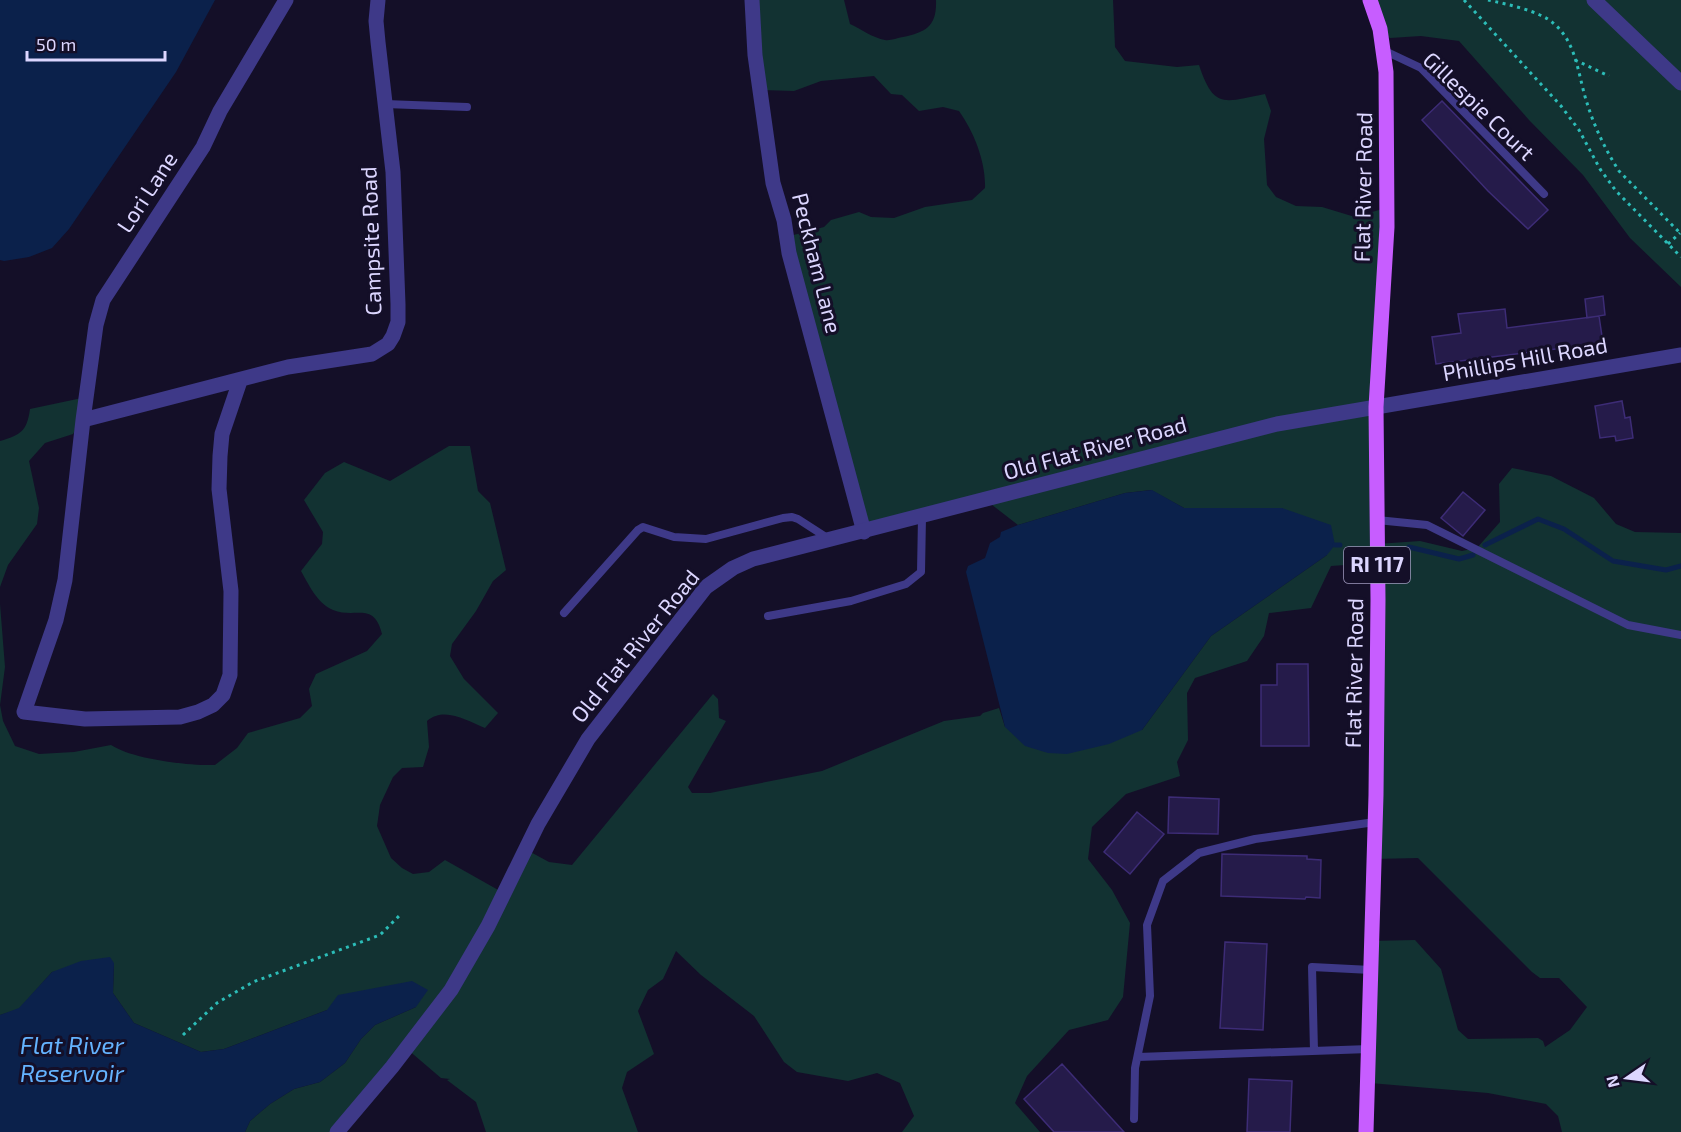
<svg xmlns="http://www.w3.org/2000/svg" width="1681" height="1132" font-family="'Exo 2',sans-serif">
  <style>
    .green { fill: #123232 }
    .water { fill: #0b214b }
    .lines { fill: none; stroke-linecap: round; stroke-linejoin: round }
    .stream { stroke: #0b214b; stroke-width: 5 }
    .building { fill: #251b4a; stroke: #3d2c76; stroke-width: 1.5 }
    .path { stroke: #2cbdb8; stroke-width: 3; stroke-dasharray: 3 4.5; stroke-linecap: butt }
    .service { stroke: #3e3988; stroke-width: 8 }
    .minor { stroke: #3e3988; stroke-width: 15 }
    .tertiary { stroke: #3e3988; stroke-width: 15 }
    .primary { stroke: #c75dff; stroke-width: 15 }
    .labels { text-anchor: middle; stroke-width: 6; stroke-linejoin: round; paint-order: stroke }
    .shield { fill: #140f28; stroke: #a09abe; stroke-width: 1.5 }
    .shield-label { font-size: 21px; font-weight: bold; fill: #dcd6ff }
    .street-label { font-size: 22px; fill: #dcd6ff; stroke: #140f28 }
    .water-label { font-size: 24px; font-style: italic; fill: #64b3ff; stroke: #140f28 }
  </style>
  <rect width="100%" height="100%" fill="#140f28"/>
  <path class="green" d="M 752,0 L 844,0 L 850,24 C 861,29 873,38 885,40 C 890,41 897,38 903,37 C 926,32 937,26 936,0 L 1113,0 L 1115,47 L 1125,61 L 1177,67 L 1199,65 C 1214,110 1224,102 1265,94 L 1271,111 L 1264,139 L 1267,185 L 1276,197 L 1296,206 L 1322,207 L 1355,217 L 1379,210 L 1384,207 L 1377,544 L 1420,541 L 1462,551 L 1477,548 L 1500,522 L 1499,484 L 1512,468 L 1551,476 L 1594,498 L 1616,524 L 1635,532 L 1681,533 L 1681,1132 L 1562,1132 L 1558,1116 L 1546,1104 L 1488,1093 L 1370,1083 L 1371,941 L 1415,940 L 1441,969 L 1458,1030 L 1468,1039 L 1538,1038 L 1543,1041 L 1545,1047 L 1570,1030 L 1587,1007 L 1559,978 L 1540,978 L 1532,972 L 1418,858 L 1373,859 L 1374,563 L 1331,566 L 1311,608 L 1269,613 L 1264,636 L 1247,661 L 1195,678 L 1187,693 L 1188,740 L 1177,762 L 1180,776 L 1126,794 L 1092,827 L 1088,859 L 1112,890 L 1130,923 L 1123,997 L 1108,1020 L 1069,1030 L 1027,1076 L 1015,1103 L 1040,1132 L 902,1132 L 914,1116 L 900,1083 L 877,1073 L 848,1081 L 797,1072 L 784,1062 L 754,1016 L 701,975 L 676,951 L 663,979 L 648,990 L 638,1011 L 654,1054 L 627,1072 L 622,1088 L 638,1132 L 486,1132 L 476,1102 L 447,1080 L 450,1079 L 441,1078 L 407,1049 L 336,1132 L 245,1132 L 250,1121 L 270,1104 L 294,1089 L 320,1082 L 345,1063 L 361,1039 L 375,1025 L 416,1007 L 327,1010 L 224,1049 L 201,1052 L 134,1023 L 113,993 L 114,963 L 52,972 L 19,1009 L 0,1015 L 0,604 L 5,667 L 0,705 L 3,721 L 15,746 L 39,754 L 74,752 L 111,745 C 132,759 189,766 215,765 L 237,748 L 248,733 L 300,718 L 312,706 L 309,689 L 316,674 L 367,651 L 382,634 C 374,601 355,619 333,610 C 317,603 309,585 301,571 L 322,544 L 323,532 L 304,500 L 325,473 L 344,462 L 390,481 L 449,446 L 470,446 L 478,491 L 490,503 L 506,570 L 493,581 L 476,611 L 452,644 L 450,656 L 464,679 L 498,713 L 485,728 C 467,721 445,706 427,721 L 429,747 L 423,767 L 402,768 L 393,777 L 380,805 L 377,826 L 391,858 L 402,868 L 413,874 L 429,872 L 445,860 L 500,891 L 525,849 L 549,862 L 572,865 L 713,694 L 718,699 L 719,718 L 726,721 L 688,787 L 692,793 L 710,793 L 822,771 L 944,721 L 980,716 L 983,713 L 999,708 L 1005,727 L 1142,730 L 1211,636 L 1327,555 L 1282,508 L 1184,508 L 1151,490 L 1125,493 L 1018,525 L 987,501 L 861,530 L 786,237 L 824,227 L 831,220 L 859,212 L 871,217 L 894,218 L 925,207 L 972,200 L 985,188 C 986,162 974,132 959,111 L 943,107 L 919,111 L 902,95 L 891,94 L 874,76 L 821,81 L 794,91 L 761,90 Z
    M 1368,0 L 1681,0 L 1681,287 L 1630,238 L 1583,175 L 1529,120 L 1459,41 L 1421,36 L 1390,38 L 1379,31 Z
    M 82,398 L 80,422 L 73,434 L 45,443 L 29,461 L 39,508 L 37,524 L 8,565 L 0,587 L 0,441 C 21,435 27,431 30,409 Z"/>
  <path class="water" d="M 0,0 L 215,0 L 176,72 L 69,229 L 52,248 L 29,257 L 4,261 L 0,260 Z
    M 1152,490 L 1184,508 L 1282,508 L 1331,525 L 1335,545 L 1327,555 L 1211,636 L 1142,730 L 1109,744 L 1067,754 L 1048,753 L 1025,746 L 1005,727 L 966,572 L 968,566 L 985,558 L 990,543 L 1000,537 L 1001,532 L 1018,525 L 1125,493 Z
    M 110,957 L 114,963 L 113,993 L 134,1023 L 201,1052 L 224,1049 L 327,1010 L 338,995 L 412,981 L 428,990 L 416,1007 L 375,1025 L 361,1039 L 345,1063 L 320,1082 L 294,1089 L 270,1104 L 250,1121 L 245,1132 L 0,1132 L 0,1015 L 19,1008 L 52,972 L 81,961 Z"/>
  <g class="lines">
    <path class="stream" d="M 1335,545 L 1340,545
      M 1485,545 L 1538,519 L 1564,529 L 1613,561 L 1666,570 L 1681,566
      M 1409,547 L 1459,559 L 1473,555"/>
  </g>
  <path class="building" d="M 1442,101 L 1548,210 L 1528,229 L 1488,191 L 1422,120 Z
    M 1603,296 L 1605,315 L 1587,318 L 1585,299 Z
    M 1505,309 L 1507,328 L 1599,316 L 1603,343 L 1436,364 L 1432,337 L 1461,333 L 1458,314 Z
    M 1622,401 L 1625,418 L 1630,417 L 1633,438 L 1616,441 L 1615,436 L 1600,438 L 1595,406 Z
    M 1463,492 L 1485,510 L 1463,536 L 1441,518 Z
    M 1277,664 L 1308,664 L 1309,746 L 1261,746 L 1261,685 L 1277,685 Z
    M 1169,797 L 1219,799 L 1218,834 L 1168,833 Z
    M 1137,812 L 1164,834 L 1130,874 L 1104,852 Z
    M 1222,854 L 1307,856 L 1307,859 L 1321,860 L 1320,898 L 1306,897 L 1305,899 L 1221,896 Z
    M 1225,942 L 1267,944 L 1263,1030 L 1220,1028 Z
    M 1062,1064 L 1124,1132 L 1054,1132 L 1024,1099 Z
    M 1249,1079 L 1292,1081 L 1290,1132 L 1247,1132 Z"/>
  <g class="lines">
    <path class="path" d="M 1464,0 L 1561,106 L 1579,130 L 1600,169 L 1616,191 L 1681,257
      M 1488,0 C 1506,4 1540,11 1553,23 C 1577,42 1578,76 1587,103 C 1594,126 1606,151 1619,171 L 1681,234
      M 1575,60 L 1609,76
      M 1668,244 L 1680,233
      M 183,1035 L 217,1003 L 253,982 L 380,935 L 401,914"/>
    <path class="service" d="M 1385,51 L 1421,68 L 1544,194
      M 385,104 L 467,107
      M 1377,520 L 1427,525 L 1628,625 L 1681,635
      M 564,613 L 638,530 L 643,527 L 674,537 L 706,539 L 783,518 L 792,517 L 798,519 L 829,539
      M 768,616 L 851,601 L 906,584 L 921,572 L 922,517
      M 1314,1051 L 1312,967 L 1371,970
      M 1138,1057 L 1369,1049
      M 1134,1119 L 1135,1068 L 1150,996 L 1147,925 L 1163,881 L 1199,853 L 1255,839 L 1375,822"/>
    <path class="minor" d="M 752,0 L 755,55 L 773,183 L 784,220 L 789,253 L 864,532
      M 240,381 L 222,434 L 220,456 L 219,489 L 231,591 L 230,675 L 223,695 L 213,705 L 198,712 L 180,717 L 85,719 L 24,712 L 56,620 L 65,580 L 83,420 L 96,325 L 103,300 L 203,147 L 220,111 L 286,0
      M 83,420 L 288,367 L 372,354 L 388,344 L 393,336 L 398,322 L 398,304 L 393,172 L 378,42 L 376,21 L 378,0"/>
    <path class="tertiary" d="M 1594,0 L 1681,83
      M 337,1132 L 392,1067 L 451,990 L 488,926 L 538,824 L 588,739 L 706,587 L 733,568 L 753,559 L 1277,424 L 1681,355"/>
    <path class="primary" d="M 1366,1132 L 1376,795 L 1378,600 L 1376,407 L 1387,227 L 1386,72 L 1380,29 L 1370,0"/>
  </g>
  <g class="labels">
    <rect class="shield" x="1344" y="547" width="66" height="36" rx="4.5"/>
    <g class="shield-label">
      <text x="1377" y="572">RI 117</text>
    </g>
    <g class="street-label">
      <text transform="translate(1479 106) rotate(44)" y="8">Gillespie Court</text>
      <text transform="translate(1363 187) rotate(-89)" y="8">Flat River Road</text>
      <text transform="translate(147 192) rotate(-57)" y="8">Lori Lane</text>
      <text transform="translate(371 241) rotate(-92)" y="8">Campsite Road</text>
      <text transform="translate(817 263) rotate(76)" y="8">Peckham Lane</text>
      <text transform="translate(1525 359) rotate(-10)" y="8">Phillips Hill Road</text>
      <text transform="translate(1095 448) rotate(-15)" y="8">Old Flat River Road</text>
      <text transform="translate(635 646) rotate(-51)" y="8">Old Flat River Road</text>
      <text transform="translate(1354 673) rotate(-89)" y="8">Flat River Road</text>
    </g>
    <g class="water-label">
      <text x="72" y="1054">Flat River<tspan x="72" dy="28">Reservoir</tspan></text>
    </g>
  </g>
  <g transform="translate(1627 1078) rotate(256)" stroke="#140f28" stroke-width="4.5" paint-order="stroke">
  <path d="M0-4.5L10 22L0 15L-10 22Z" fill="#dcd6ff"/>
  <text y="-9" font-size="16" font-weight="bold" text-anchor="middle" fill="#dcd6ff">N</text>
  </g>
  <path d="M27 51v9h138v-9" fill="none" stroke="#dcd6ff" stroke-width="3"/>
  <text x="36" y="51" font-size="18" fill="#dcd6ff" stroke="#140f28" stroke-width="4.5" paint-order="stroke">50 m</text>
</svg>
